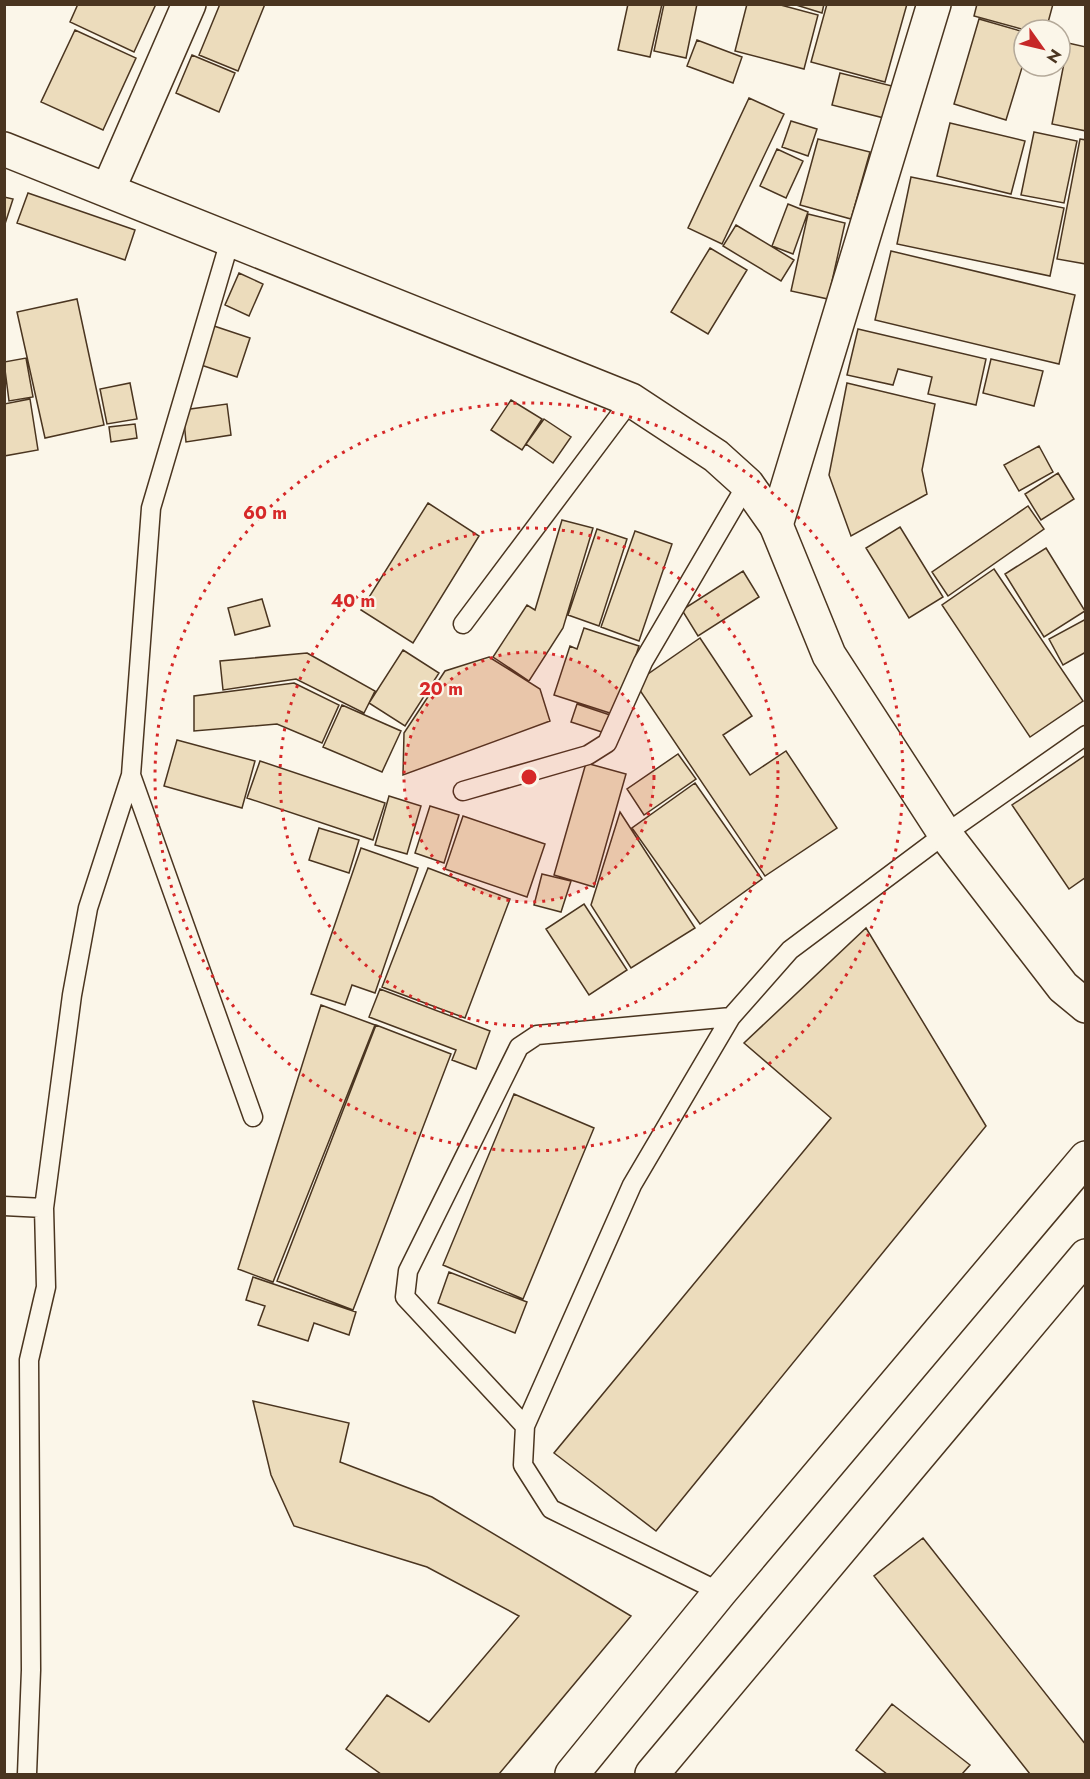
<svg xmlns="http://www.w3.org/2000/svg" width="1090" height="1779" font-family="Jost,sans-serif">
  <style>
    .building { fill: #ecdcbc; stroke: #4a3520; stroke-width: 1.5 }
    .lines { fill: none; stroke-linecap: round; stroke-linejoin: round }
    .service-casing { stroke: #4a3520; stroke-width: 21 }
    .minor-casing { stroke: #4a3520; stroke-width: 36 }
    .tertiary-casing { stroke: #4a3520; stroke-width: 36 }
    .secondary-casing { stroke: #4a3520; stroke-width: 36 }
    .service { stroke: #fbf6e9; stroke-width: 18 }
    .minor { stroke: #fbf6e9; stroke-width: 33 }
    .tertiary { stroke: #fbf6e9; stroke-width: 33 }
    .secondary { stroke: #fbf6e9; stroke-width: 33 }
    .ring { fill: none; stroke: #d62828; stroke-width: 3; stroke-dasharray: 3 6 }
    .centre { fill: #d62828; stroke: #fbf6e9; stroke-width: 3 }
    .ring-label { font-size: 18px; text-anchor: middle; font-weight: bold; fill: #d62828; stroke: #fbf6e9; stroke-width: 4.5; stroke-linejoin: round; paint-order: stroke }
  </style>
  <rect width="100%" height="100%" fill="#fbf6e9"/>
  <path class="building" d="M 78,4 L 156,4 L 134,52 L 70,22 Z
    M 220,4 L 265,4 L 238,71 L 199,55 Z
    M 628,4 L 662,4 L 650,57 L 618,50 Z
    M 664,4 L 697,4 L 686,58 L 654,51 Z
    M 747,4 L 777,4 L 818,15 L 804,69 L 735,51 Z
    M 793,4 L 824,4 L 822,13 Z
    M 827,4 L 907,4 L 885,82 L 811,62 Z
    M 977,4 L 1053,4 L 1046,30 L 1025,30 L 974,16 Z
    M 979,19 L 1024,32 L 1024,61 L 1006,120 L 954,104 Z
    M 75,30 L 136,58 L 103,130 L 41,102 Z
    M 697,40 L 742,57 L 733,83 L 687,66 Z
    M 1068,43 L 1086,47 L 1086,131 L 1052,124 Z
    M 192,55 L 235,73 L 219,112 L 176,93 Z
    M 840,73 L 892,86 L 884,118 L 832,105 Z
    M 749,98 L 784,114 L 722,244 L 688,228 Z
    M 791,121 L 817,129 L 808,156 L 782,147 Z
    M 950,123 L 1025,141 L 1011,194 L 937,176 Z
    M 1034,132 L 1077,141 L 1064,203 L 1021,195 Z
    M 818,139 L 870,152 L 851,219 L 800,205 Z
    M 1080,139 L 1086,140 L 1086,264 L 1057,259 Z
    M 777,149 L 803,161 L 786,198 L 760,186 Z
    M 911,177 L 1064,208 L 1050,276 L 897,244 Z
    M 28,193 L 135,230 L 125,260 L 17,223 Z
    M 4,197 L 13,199 L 4,227 Z
    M 788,204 L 808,212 L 793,254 L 772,246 Z
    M 808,214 L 845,223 L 828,299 L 791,291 Z
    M 736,225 L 794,260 L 781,281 L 723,246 Z
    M 710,248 L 747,270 L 708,334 L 671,312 Z
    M 891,251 L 1075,295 L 1059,364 L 875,320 Z
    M 239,273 L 263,284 L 249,316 L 225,305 Z
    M 77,299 L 104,425 L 45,438 L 17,312 Z
    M 214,326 L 250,338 L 237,377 L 201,365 Z
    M 858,329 L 986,359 L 976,405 L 928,394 L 932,377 L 898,369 L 893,385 L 847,375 Z
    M 26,358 L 33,397 L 9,401 L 4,362 Z
    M 991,359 L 1043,371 L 1034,406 L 983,393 Z
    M 130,383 L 137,419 L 107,424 L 100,389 Z
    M 847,383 L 935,404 L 922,470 L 927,494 L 851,536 L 829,475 Z
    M 30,399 L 38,450 L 4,456 L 4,404 Z
    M 511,400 L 542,419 L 522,450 L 491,430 Z
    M 227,404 L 231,435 L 186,442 L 183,410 Z
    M 544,419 L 571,437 L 553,463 L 526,444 Z
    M 135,424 L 137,438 L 111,442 L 109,427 Z
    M 1039,446 L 1053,472 L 1019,491 L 1004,465 Z
    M 1058,473 L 1074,499 L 1041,520 L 1025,494 Z
    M 428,503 L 479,536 L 413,643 L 361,610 Z
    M 1028,506 L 1044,529 L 948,596 L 932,572 Z
    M 562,520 L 593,528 L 563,628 L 529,681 L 493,657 L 527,605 L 535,610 Z
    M 900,527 L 943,597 L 909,618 L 866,548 Z
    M 597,529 L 627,539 L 599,626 L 568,615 Z
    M 635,531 L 672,544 L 639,641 L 601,627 Z
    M 1046,548 L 1085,611 L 1044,637 L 1005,574 Z
    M 994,569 L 1083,701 L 1030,737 L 942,605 Z
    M 743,571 L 759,597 L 698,636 L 682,610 Z
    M 262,599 L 270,626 L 235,635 L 228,608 Z
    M 1086,619 L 1086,652 L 1063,665 L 1049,639 Z
    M 584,628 L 639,646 L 616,715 L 554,695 L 570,646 L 577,649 Z
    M 700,638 L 752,716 L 723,735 L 750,775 L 786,751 L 837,828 L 765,876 L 635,683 Z
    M 403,650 L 439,673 L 405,726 L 369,703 Z
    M 307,653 L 375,691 L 364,713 L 296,679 L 223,690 L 220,661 Z
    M 489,657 L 540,689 L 550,721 L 403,775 L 404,733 L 445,671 Z
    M 294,683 L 339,705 L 322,743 L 277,724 L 194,731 L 194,696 Z
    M 577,704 L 613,716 L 608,734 L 571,722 Z
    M 342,705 L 401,731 L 382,772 L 323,747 Z
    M 177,740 L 255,761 L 242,808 L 164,786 Z
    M 678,754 L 696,779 L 644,815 L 627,789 Z
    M 1086,755 L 1086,877 L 1069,889 L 1012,805 Z
    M 260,761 L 385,803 L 373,840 L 247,798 Z
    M 586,763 L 626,774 L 594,887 L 554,875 Z
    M 695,783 L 762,879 L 700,924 L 632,828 Z
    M 389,796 L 421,806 L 407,854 L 375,845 Z
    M 430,806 L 459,815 L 444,863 L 415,853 Z
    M 620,812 L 695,928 L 631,968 L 591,905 Z
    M 463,816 L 545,844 L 527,897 L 445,869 Z
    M 319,828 L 359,840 L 349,873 L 309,860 Z
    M 361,848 L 418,868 L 375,993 L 352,985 L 345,1005 L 311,994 Z
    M 428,868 L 510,899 L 465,1018 L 382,987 Z
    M 542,874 L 571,881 L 561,912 L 534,905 Z
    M 584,904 L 627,970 L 589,995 L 546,929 Z
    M 866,928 L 986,1126 L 656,1531 L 554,1453 L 831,1118 L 744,1043 Z
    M 380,989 L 490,1031 L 476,1069 L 452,1060 L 456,1050 L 369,1017 Z
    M 321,1005 L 375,1025 L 273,1282 L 238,1269 Z
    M 376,1025 L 451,1054 L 353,1310 L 277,1281 Z
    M 514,1094 L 594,1128 L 523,1299 L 443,1265 Z
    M 449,1272 L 527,1302 L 515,1333 L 438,1303 Z
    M 253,1277 L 356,1312 L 349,1335 L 314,1323 L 308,1341 L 258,1325 L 265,1306 L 246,1300 Z
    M 253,1401 L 349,1423 L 340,1462 L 432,1497 L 631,1616 L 499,1774 L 381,1774 L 346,1749 L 387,1695 L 429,1722 L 519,1616 L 427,1567 L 294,1526 L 271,1475 Z
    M 923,1538 L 1086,1745 L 1086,1774 L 1030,1774 L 874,1576 Z
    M 892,1704 L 970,1765 L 962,1774 L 887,1774 L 856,1750 Z"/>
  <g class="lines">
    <defs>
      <path id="service" d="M 231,237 L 151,508 L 131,775 L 253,1117
        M 463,624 L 631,400
        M 463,791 L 588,755 L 607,743 L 643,662 L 747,484
        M 4,1206 L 44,1208 L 72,995 L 88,908 L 131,775
        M 525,1426 L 405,1297 L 408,1271 L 519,1047 L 537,1035 L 731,1017
        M 720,1592 L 551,1509 L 523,1465 L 525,1426 L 632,1185 L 731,1017 L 790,950 L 945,834 L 1086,735
        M 27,1774 L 31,1670 L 29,1360 L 46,1287 L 44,1208"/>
      <path id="minor" d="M 108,190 L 189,4
        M 776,525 L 934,4"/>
      <path id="tertiary" d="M 4,149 L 631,400 L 716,456 L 747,484 L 776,525 L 829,655 L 945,834 L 1063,987 L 1086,1006"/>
      <path id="secondary" d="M 572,1774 L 720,1592 L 1086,1158
        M 652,1774 L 1086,1256"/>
    </defs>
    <use href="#service" class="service-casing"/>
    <use href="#minor" class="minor-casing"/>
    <use href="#tertiary" class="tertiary-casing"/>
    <use href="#secondary" class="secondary-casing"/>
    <use href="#service" class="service"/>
    <use href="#minor" class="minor"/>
    <use href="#tertiary" class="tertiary"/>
    <use href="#secondary" class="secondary"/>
  </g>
  <circle cx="529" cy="777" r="125" fill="#d62828" fill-opacity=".12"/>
  <g class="ring">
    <circle cx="529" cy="777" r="125"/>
    <circle cx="529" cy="777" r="249"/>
    <circle cx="529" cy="777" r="374"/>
  </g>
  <circle cx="529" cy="777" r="9" class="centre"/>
  <g class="ring-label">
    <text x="265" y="519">60 m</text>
    <text x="353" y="607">40 m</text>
    <text x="441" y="695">20 m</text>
  </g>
  <rect width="1090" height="1779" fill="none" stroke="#4a3520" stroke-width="12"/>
  <g transform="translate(1042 48) rotate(124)"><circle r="28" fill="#fbf6e9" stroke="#b4a999" stroke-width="1.5"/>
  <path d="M0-4.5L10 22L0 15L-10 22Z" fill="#c62828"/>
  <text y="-9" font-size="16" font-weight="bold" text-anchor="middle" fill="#4a3520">N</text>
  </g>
</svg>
